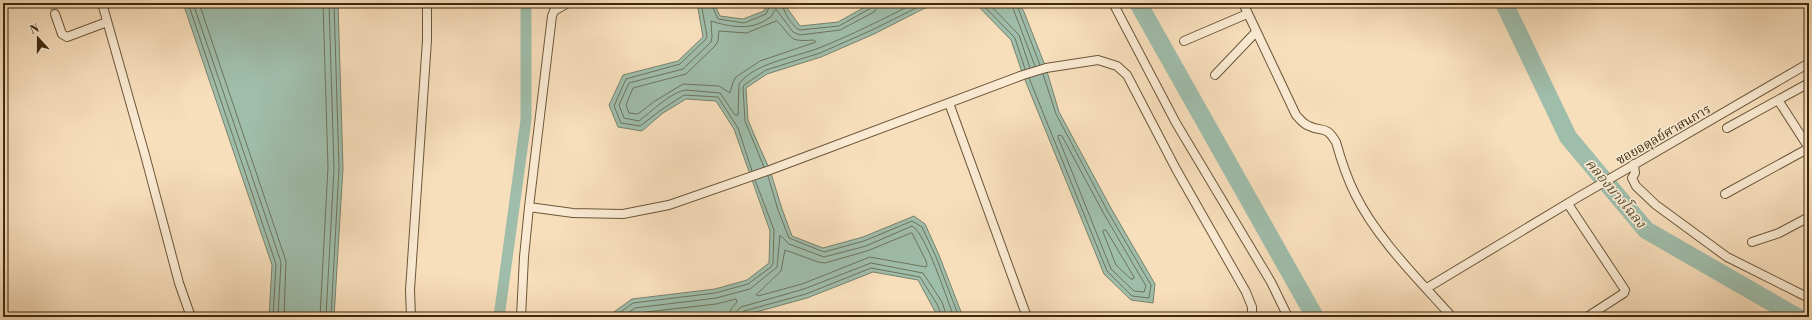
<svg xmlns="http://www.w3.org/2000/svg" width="1812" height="320" font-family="'Libre Bodoni','Noto Serif Thai',serif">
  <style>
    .water { fill: #9fbdab; stroke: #78826b }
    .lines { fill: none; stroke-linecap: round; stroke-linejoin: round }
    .shore { stroke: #6e735b; stroke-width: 1 }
    .canal { stroke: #9fbdab; stroke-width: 11 }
    .river { stroke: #9fbdab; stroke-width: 18 }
    .street-tunnel { stroke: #d3bb99; stroke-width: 8; stroke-dasharray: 8 4; stroke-linecap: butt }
    .street-casing { stroke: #6c5637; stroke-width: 10 }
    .street { stroke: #faead3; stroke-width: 8 }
    .labels { text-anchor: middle; stroke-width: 3.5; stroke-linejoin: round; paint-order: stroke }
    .street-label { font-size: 13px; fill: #3e290b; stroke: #faead3 }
    .water-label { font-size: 14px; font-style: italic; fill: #564e33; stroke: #faead3 }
  </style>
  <rect width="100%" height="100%" fill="#f8dfbc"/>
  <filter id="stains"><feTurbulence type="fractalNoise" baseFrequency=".005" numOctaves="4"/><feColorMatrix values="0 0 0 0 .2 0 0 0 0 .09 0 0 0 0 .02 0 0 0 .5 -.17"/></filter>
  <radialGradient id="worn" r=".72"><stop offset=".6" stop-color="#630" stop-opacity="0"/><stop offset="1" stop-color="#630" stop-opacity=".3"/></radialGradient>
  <path class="water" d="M 183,3 L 338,3 L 343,168 L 334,317 L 269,317 L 272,265 Z
    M 697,3 L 714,3 L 720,16 L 743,19 L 764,11 L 767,3 L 786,3 L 787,8 L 800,26 L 838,22 L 872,3 L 966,3 L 925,8 L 874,34 L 821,57 L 767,74 L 746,88 L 748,120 L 759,146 L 770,170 L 782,209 L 792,236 L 823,248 L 863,237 L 914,216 L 925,224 L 939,255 L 963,317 L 938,317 L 918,280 L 873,272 L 807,298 L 738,317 L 607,317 L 632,299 L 715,289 L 747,280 L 769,263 L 770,231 L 734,129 L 716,101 L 686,99 L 663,113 L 642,131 L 618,127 L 609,105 L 623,75 L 678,61 L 703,37 Z
    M 975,3 L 1019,3 L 1024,12 L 1046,68 L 1059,112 L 1112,210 L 1155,284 L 1153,303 L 1131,300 L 1104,274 L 1023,75 L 1011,40 Z"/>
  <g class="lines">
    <path class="shore" d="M 188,3 L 276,264 L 273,317
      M 193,3 L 281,262 L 278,317
      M 199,3 L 286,261 L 284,317
      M 701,3 L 707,36 L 706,39 L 680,64 L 626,79 L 614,106 L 621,123 L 640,126 L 661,110 L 684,95 L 718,97 L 738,128 L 752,171
      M 711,3 L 718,19 L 744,23 L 766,14 L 771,3
      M 782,3 C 783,11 792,27 800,30 L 839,26 L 871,8 L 873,3
      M 878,3 L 877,8 L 874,12 L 840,30 L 800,35 L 793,32 L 776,9 C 773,11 773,16 769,18 C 752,31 730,27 711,21 L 712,37 L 711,42 L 683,69 L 629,83 L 619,105 L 624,118 L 639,121 C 652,111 671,92 686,90 L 720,93 L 735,115 L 738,115 L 739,84 C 754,63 796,57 819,48 C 852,35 883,19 915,3
      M 981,3 L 1015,38 L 1025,69
      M 988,3 L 1019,35 L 1030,68
      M 1011,3 L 1035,66
      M 1016,3 L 1040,65
      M 777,21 C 794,38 787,42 814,40 L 816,42 L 760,61 L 736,77 L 733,82 L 730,93 L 719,86 L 683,84 L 655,101 L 638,114 L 629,113 L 626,105 L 633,88 L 686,74 L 715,46 L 718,41 L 719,31 L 746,33 Z
      M 1029,78 L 1107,271 L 1132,296 L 1149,298 L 1151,285 L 1108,212 L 1056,114 L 1043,74
      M 1059,135 L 1062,136 L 1104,214 L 1146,286 L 1144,292 L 1134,291 L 1111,269 L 1058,137 Z
      M 764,167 L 745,121 L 743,88 L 744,85 L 766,70 L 820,53 L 872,30 L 924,4 L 930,3
      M 768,176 L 778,210 L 789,238 L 824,252 L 864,241 L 912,221 L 922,227 L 936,257 L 959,317
      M 1104,230 L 1106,230 L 1134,277 L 1133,279 L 1131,279 L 1116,265 L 1103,232 Z
      M 912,233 L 926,261 L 927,265 L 926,267 L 870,257 L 802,284 L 758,296 L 756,295 L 781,271 L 785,250 L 818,262 L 825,263 L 867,251 Z
      M 320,317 L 328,167 L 323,3
      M 326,317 L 334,168 L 329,3
      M 331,317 L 339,168 L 334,3
      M 614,317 L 633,303 L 715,293 L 748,284 L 771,267 L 773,263 L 774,230 L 755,180
      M 622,317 L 635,308 L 716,298 L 750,289 L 777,267 L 780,235 L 789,244 L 824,257 L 866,246 L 912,226 C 926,233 947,300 954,317
      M 632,317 L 638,313 L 716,304 L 736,299 L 737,302 L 731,309 L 729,317
      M 735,317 L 737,311 L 741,307 L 804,289 L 871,263 L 923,273 L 942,302 L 947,317
      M 740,317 L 744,311 L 806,294 L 871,268 L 920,277 L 937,304 L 942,317"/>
    <path class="canal" d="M 499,317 L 526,120 L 526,3"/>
    <path class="river" d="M 1138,3 L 1315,317
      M 1504,3 L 1568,137 L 1646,230 L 1797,317"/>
    <path class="street-tunnel" d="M 52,3 L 55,14"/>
    <defs>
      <path id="street" d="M 102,3 L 145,155 L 179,283 L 191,317
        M 568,3 L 554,11 L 552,16 L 529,207 L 573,213 L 623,214 L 669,205 L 770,170 L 1023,75 L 1046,68 L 1098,60 L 1117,66 L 1127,75 L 1176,169 L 1246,292 L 1252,307 L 1252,317
        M 1113,3 L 1176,123 L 1271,282 L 1288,317
        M 1243,3 L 1296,115 C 1300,119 1303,124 1309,126 C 1323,133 1325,124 1336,142 C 1341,160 1347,178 1355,194 C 1377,239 1419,280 1452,317
        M 55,14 L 62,34 L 67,37 L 107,22
        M 1184,41 L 1247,14
        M 1215,75 L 1256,32
        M 1778,100 L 1809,148
        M 949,103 L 1027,317
        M 1727,128 L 1809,83
        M 1634,164 L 1635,173 L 1632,178 L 1636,186 L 1656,205 L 1727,257 L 1809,298
        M 1725,194 L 1809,148
        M 1568,204 L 1625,290 L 1624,293 L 1587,317
        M 1752,242 L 1779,233 L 1809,217
        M 1427,288 L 1575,199 L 1809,63
        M 411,317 L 410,290 L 427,40 L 427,3
        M 521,317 L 524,257 L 529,207"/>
    </defs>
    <use href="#street" class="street-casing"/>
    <use href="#street" class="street"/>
  </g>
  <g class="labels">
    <g class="street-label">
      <text transform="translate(1663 134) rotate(-30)" y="5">ซอยอดุลย์ศาสนการ</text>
    </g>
    <g class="water-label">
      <text transform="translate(1616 193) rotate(50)" y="5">คลองบางโฉลง</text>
    </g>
  </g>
  <rect width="1812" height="320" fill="none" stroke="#f8dfbc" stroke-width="16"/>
  <rect x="4" y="4" width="1804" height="312" fill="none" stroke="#3e290b" stroke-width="2"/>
  <rect x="8" y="8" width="1796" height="304" fill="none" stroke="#3e290b"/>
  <g transform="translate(38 38) rotate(339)" stroke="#faead3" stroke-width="3" paint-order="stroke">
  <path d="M0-3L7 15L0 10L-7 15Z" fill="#3e290b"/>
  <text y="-6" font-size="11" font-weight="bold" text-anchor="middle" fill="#3e290b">N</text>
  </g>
  <rect width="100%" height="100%" filter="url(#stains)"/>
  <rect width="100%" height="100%" fill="url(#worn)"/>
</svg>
